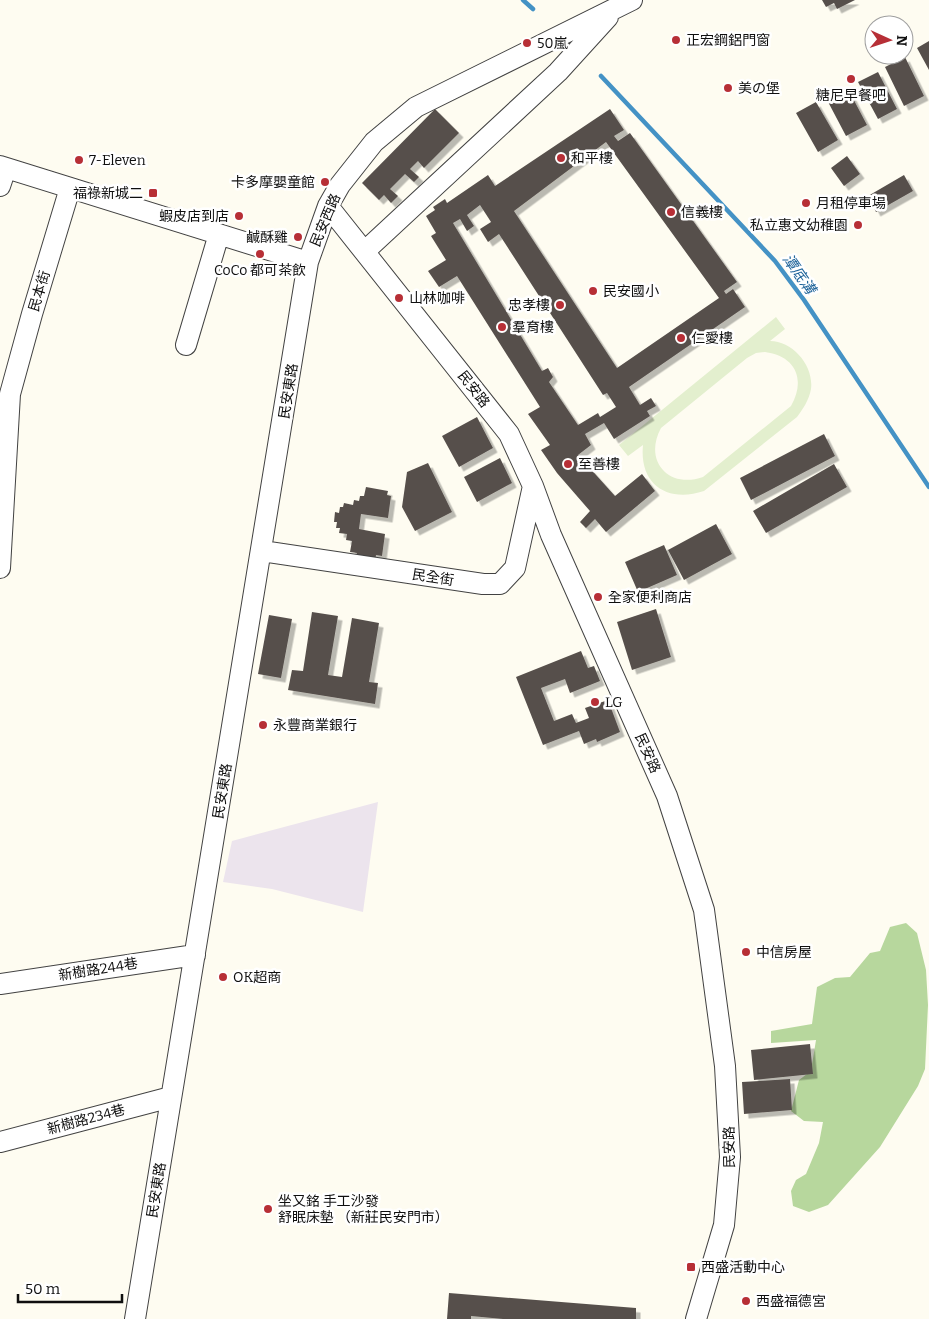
<svg xmlns="http://www.w3.org/2000/svg" width="929" height="1319" font-family="Bitter,'Noto Sans TC','Noto Sans JP',serif">
  <style>
    .industrial { fill: #ece4ed }
    .forest { fill: #b7d79d }
    .pitch { fill: #e3efce; fill-rule: evenodd }
    .lines { fill: none; stroke-linecap: round; stroke-linejoin: round }
    .stream { stroke: #4492c5; stroke-width: 4.5 }
    .building { fill: #57504c; fill-rule: evenodd; filter: url(#shadow) }
    .minor-casing { stroke: #424242; stroke-width: 22 }
    .minor { stroke: #fff; stroke-width: 20 }
    .poi-dot { fill: #b72f36; stroke: #fff; stroke-width: 2 }
    .labels { text-anchor: middle; stroke-width: 5; stroke-linejoin: round; paint-order: stroke }
    .poi-label { font-size: 14px; fill: #0f0f0f; stroke: #fff; text-anchor: start }
    .street-label { font-size: 14px; fill: #0f0f0f; stroke: #fff }
    .water-label { font-size: 15px; font-style: italic; fill: #1f649a; stroke: #fff }
  </style>
  <defs>
    <filter id="shadow"><feDropShadow dx="4.5" dy="4.5" stdDeviation="0" flood-color="#0004"/></filter>
  </defs>
  <rect width="100%" height="100%" fill="#fefcf1"/>
  <path class="industrial" d="M 378,802 L 363,912 L 272,889 L 223,882 L 232,841 Z"/>
  <path class="forest" d="M 906,923 L 917,933 L 926,970 L 928,1005 L 925,1069 L 918,1086 L 880,1147 L 828,1205 L 809,1212 L 793,1206 L 791,1191 L 796,1180 L 806,1174 L 819,1143 L 823,1122 L 804,1121 L 791,1111 L 799,1080 L 811,1071 L 816,1040 L 771,1043 L 771,1031 L 812,1024 L 817,987 L 835,978 L 850,977 L 870,953 L 880,951 L 890,927 Z"/>
  <path class="pitch" d="M 776,317 L 785,329 L 770,341 C 793,341 814,366 811,389 C 809,400 803,409 797,417 L 704,491 C 668,503 639,485 643,445 L 628,456 L 619,445 ZM 765,352 C 796,356 806,380 791,406 L 703,477 C 669,489 643,461 661,428 L 747,358 L 756,353 Z"/>
  <g class="lines">
    <path class="stream" d="M 523,0 L 533,9
      M 601,76 L 775,261 L 804,300 L 929,487"/>
  </g>
  <path class="building" d="M 822,0 L 855,0 L 837,9 L 834,3 L 826,7 Z
    M 929,41 L 929,70 L 917,48 Z
    M 905,57 L 924,96 L 904,106 L 885,67 Z
    M 878,72 L 897,109 L 878,119 L 858,82 Z
    M 847,87 L 867,125 L 846,136 L 826,98 Z
    M 816,102 L 838,140 L 818,152 L 796,113 Z
    M 435,109 L 459,133 L 424,168 L 418,161 L 410,169 L 419,177 L 414,182 L 405,174 L 390,189 L 398,196 L 391,203 L 384,195 L 379,200 L 362,183 Z
    M 610,109 L 624,130 L 614,136 L 618,141 L 630,133 L 737,282 L 724,291 L 726,294 L 733,289 L 745,307 L 629,387 L 640,405 L 651,398 L 656,406 L 647,411 L 650,416 L 614,439 L 604,423 L 585,434 L 591,445 L 578,455 L 615,496 L 642,474 L 655,491 L 606,532 L 595,519 L 586,528 L 580,522 L 590,511 L 557,473 L 541,450 L 550,445 L 528,414 L 540,407 L 457,276 L 439,287 L 428,271 L 446,260 L 431,236 L 436,233 L 426,216 L 435,210 L 433,207 L 445,199 L 447,203 L 488,175 L 495,186 ZM 606,142 L 719,298 L 617,368 L 514,211 ZM 480,205 L 491,222 L 480,229 L 488,242 L 499,234 L 603,395 L 607,393 L 616,407 L 600,417 L 598,413 L 578,425 L 549,382 L 553,377 L 548,368 L 542,371 L 453,223 L 460,219 L 467,231 L 474,226 L 467,215 Z
    M 847,156 L 860,174 L 844,186 L 831,168 Z
    M 904,175 L 913,191 L 876,212 L 868,196 Z
    M 477,417 L 493,448 L 459,467 L 442,436 Z
    M 824,434 L 835,456 L 751,500 L 740,478 Z
    M 500,458 L 512,483 L 477,502 L 464,477 Z
    M 428,463 L 452,512 L 415,531 L 402,507 L 407,472 Z
    M 834,464 L 847,487 L 766,533 L 753,511 Z
    M 366,487 L 388,491 L 387,495 L 391,496 L 388,518 L 361,514 L 359,529 L 385,534 L 382,556 L 376,555 L 375,563 L 355,559 L 357,553 L 350,552 L 352,541 L 346,540 L 347,534 L 339,533 L 340,528 L 336,528 L 337,522 L 334,522 L 335,512 L 339,513 L 340,507 L 343,507 L 344,503 L 353,505 L 354,500 L 359,501 L 360,496 L 364,496 Z
    M 716,524 L 732,554 L 684,580 L 668,550 Z
    M 664,545 L 677,575 L 638,592 L 625,562 Z
    M 656,609 L 671,657 L 632,670 L 617,622 Z
    M 312,612 L 338,616 L 328,675 L 342,677 L 352,618 L 379,623 L 369,682 L 378,683 L 375,704 L 288,690 L 292,670 L 303,671 Z
    M 269,615 L 292,619 L 281,678 L 258,674 Z
    M 581,651 L 588,668 L 594,666 L 600,681 L 570,693 L 565,679 L 541,688 L 554,721 L 572,714 L 576,723 L 589,718 L 585,708 L 608,700 L 620,732 L 597,742 L 596,739 L 584,744 L 579,731 L 543,745 L 516,677 Z
    M 810,1044 L 813,1074 L 754,1080 L 751,1050 Z
    M 790,1079 L 792,1110 L 744,1114 L 742,1082 Z
    M 449,1293 L 636,1308 L 636,1319 L 503,1319 L 471,1316 L 471,1319 L 447,1319 Z"/>
  <g class="lines">
    <defs>
      <path id="minor" d="M 0,166 L 308,262
        M 0,186 L 6,168
        M 328,206 L 509,434 L 533,486 L 551,535 L 667,796 L 704,910 L 725,1066 L 730,1157 L 724,1225 L 696,1319
        M 365,251 L 558,72 L 608,17
        M 186,345 L 219,234
        M 262,551 L 483,584 L 500,584 L 515,568 L 533,486
        M 0,568 L 10,394 L 32,314 L 70,188
        M 0,984 L 195,955
        M 0,1142 L 171,1097
        M 135,1319 L 308,262 L 328,206 L 340,185 L 374,142 L 416,107 L 632,0"/>
    </defs>
    <use href="#minor" class="minor-casing"/>
    <use href="#minor" class="minor"/>
  </g>
  <g class="poi-dot">
    <circle cx="676" cy="40" r="5"/>
    <circle cx="527" cy="43" r="5"/>
    <circle cx="851" cy="79" r="5"/>
    <circle cx="728" cy="88" r="5"/>
    <circle cx="561" cy="158" r="5"/>
    <circle cx="79" cy="160" r="5"/>
    <circle cx="325" cy="182" r="5"/>
    <rect x="148" y="188" width="10" height="10" rx="2.5"/>
    <circle cx="806" cy="203" r="5"/>
    <circle cx="671" cy="212" r="5"/>
    <circle cx="239" cy="216" r="5"/>
    <circle cx="858" cy="225" r="5"/>
    <circle cx="298" cy="237" r="5"/>
    <circle cx="260" cy="254" r="5"/>
    <circle cx="593" cy="291" r="5"/>
    <circle cx="399" cy="298" r="5"/>
    <circle cx="560" cy="305" r="5"/>
    <circle cx="502" cy="327" r="5"/>
    <circle cx="681" cy="338" r="5"/>
    <circle cx="568" cy="464" r="5"/>
    <circle cx="598" cy="597" r="5"/>
    <circle cx="595" cy="702" r="5"/>
    <circle cx="263" cy="725" r="5"/>
    <circle cx="746" cy="952" r="5"/>
    <circle cx="223" cy="977" r="5"/>
    <circle cx="268" cy="1209" r="5"/>
    <rect x="686" y="1262" width="10" height="10" rx="2.5"/>
    <circle cx="746" cy="1301" r="5"/>
  </g>
  <g class="labels">
    <g class="poi-label">
      <text x="686" y="45">正宏鋼鋁門窗</text>
      <text x="537" y="48">50嵐</text>
      <text x="738" y="93">美の堡</text>
      <text x="851" y="100" text-anchor="middle">糖尼早餐吧</text>
      <text x="571" y="163">和平樓</text>
      <text x="89" y="165">7-Eleven</text>
      <text x="315" y="187" text-anchor="end">卡多摩嬰童館</text>
      <text x="143" y="198" text-anchor="end">福祿新城二</text>
      <text x="816" y="208">月租停車場</text>
      <text x="681" y="217">信義樓</text>
      <text x="229" y="221" text-anchor="end">蝦皮店到店</text>
      <text x="848" y="230" text-anchor="end">私立惠文幼稚園</text>
      <text x="288" y="242" text-anchor="end">鹹酥雞</text>
      <text x="260" y="275" text-anchor="middle">CoCo 都可茶飲</text>
      <text x="603" y="296">民安國小</text>
      <text x="409" y="303">山林咖啡</text>
      <text x="550" y="310" text-anchor="end">忠孝樓</text>
      <text x="512" y="332">羣育樓</text>
      <text x="691" y="343">仁愛樓</text>
      <text x="578" y="469">至善樓</text>
      <text x="608" y="602">全家便利商店</text>
      <text x="605" y="707">LG</text>
      <text x="273" y="730">永豐商業銀行</text>
      <text x="756" y="957">中信房屋</text>
      <text x="233" y="982">OK超商</text>
      <text x="278" y="1206">坐又銘 手工沙發<tspan x="278" dy="16">舒眠床墊 （新莊民安門市）</tspan></text>
      <text x="701" y="1272">西盛活動中心</text>
      <text x="756" y="1306">西盛福德宮</text>
    </g>
    <g class="street-label">
      <text transform="translate(325 220) rotate(-67)" y="5">民安西路</text>
      <text transform="translate(39 291) rotate(-73)" y="5">民本街</text>
      <text transform="translate(474 389) rotate(52)" y="5">民安路</text>
      <text transform="translate(288 391) rotate(-81)" y="5">民安東路</text>
      <text transform="translate(433 577) rotate(9)" y="5">民全街</text>
      <text transform="translate(648 753) rotate(66)" y="5">民安路</text>
      <text transform="translate(222 791) rotate(-81)" y="5">民安東路</text>
      <text transform="translate(98 969) rotate(-9)" y="5">新樹路244巷</text>
      <text transform="translate(86 1119) rotate(-15)" y="5">新樹路234巷</text>
      <text transform="translate(729 1147) rotate(-91)" y="5">民安路</text>
      <text transform="translate(156 1190) rotate(-81)" y="5">民安東路</text>
    </g>
    <g class="water-label">
      <text transform="translate(799 274) rotate(55)" y="5">潭底溝</text>
    </g>
  </g>
  <g transform="translate(889 40) rotate(93)"><circle r="24" fill="#ffffff" stroke="#9f9f9f"/>
  <path d="M0-4L9 19L0 12L-9 19Z" fill="#b72f36"/>
  <text y="-8" font-size="14" font-weight="bold" text-anchor="middle" fill="#0f0f0f">N</text>
  </g>
  <path d="M18 1294v8h104v-8" fill="none" stroke="#0f0f0f" stroke-width="2.5"/>
  <text x="25" y="1294" font-size="15" fill="#0f0f0f" stroke="#ffffff" stroke-width="4" paint-order="stroke">50 m</text>
</svg>
